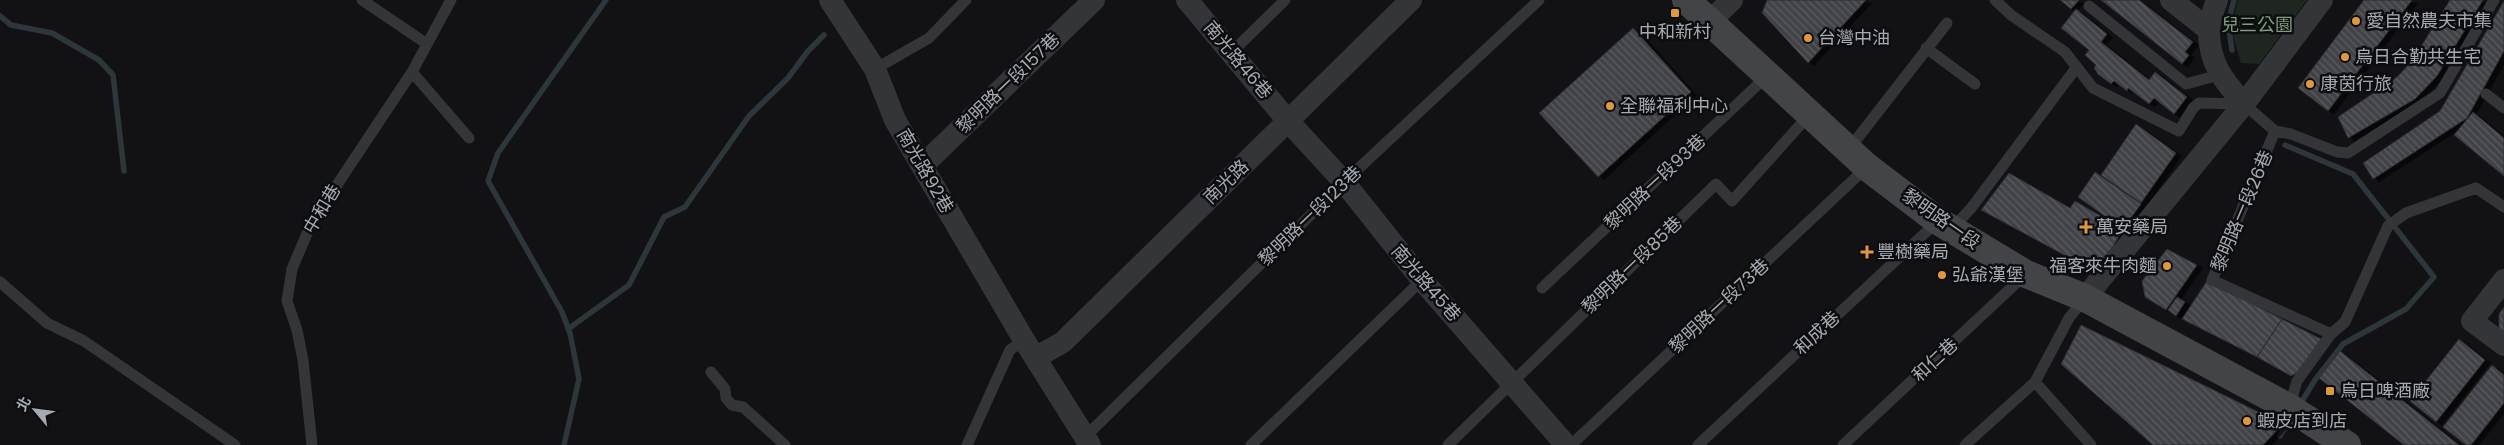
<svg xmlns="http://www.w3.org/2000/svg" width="2504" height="445" font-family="Poppins,'Noto Sans TC',sans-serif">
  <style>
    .park { fill: #1f261f }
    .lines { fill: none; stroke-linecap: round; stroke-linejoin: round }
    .stream { stroke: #2d363b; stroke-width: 5.5 }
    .building { fill: url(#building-back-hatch); stroke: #2c2d2f; filter: url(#shadow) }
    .lane { stroke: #343538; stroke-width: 11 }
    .street { stroke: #343538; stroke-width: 22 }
    .secondary { stroke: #424448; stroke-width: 28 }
    .poi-dot { fill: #de9940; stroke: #0d0d0f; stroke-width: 2 }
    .labels { text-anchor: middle; stroke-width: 5; stroke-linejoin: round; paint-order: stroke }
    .poi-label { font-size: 18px; fill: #a5abb3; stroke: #0d0d0f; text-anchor: start }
    .park-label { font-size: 18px; fill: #7f9c7e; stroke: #0d0d0f }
    .street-label { font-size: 18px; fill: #a5abb3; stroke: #0d0d0f }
  </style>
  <defs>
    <pattern id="building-back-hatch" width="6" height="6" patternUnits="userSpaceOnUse" patternTransform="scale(1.25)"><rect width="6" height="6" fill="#414347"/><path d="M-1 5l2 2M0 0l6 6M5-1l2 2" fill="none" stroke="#595b5f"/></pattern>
    <filter id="shadow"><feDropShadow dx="5.5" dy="3" stdDeviation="0" flood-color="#0009"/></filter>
  </defs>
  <rect width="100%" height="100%" fill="#121214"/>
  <path class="park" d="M 2238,0 L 2307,0 L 2259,64 L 2241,63 L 2231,28 Z"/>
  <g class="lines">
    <path class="stream" d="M 0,16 L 11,25 L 52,33 L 99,60 L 113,75 L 124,171
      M 2232,50 L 2228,23 L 2234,0
      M 2285,145 L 2353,174 L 2434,277 L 2406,309 L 2343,344 L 2315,380 L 2299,406
      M 568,329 L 629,285 L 664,217 L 685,207 L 749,116 L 788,78 L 808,51 L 824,35
      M 2280,436 L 2291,418
      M 564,445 L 579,379 L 570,333 L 562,312 L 488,181 L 498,153 L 606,0"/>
  </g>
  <path class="building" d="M 1767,0 L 1866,0 L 1808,63 L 1762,13 Z
    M 2060,0 L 2079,0 L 2071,9 Z
    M 2101,0 L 2139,0 L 2193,42 L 2185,52 L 2189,55 L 2182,64 Z
    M 2364,0 L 2412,0 L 2328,111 L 2298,88 Z
    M 2450,0 L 2483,0 L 2437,76 L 2415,99 L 2348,138 L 2338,117 L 2397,77 L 2412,61 Z
    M 2504,1 L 2504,51 L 2467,118 L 2373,179 L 2363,163 L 2440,111 Z
    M 2076,9 L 2107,34 L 2101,42 L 2149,80 L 2155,72 L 2187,97 L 2174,114 L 2154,98 L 2149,104 L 2128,88 L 2127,91 L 2114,81 L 2111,84 L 2098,74 L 2094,68 L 2096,65 L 2085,55 L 2089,50 L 2061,28 Z
    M 1633,28 L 1691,92 L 1598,177 L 1539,113 Z
    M 2473,112 L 2504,138 L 2504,176 L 2454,135 Z
    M 2136,124 L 2176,153 L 2141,203 L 2101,175 Z
    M 2095,172 L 2141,204 L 2123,229 L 2078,197 Z
    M 2009,173 L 2070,208 L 2075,201 L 2123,229 L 2112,248 L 2098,264 L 2077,262 L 1981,210 Z
    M 2167,249 L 2197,265 L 2166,310 L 2145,297 L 2142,281 Z
    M 2207,281 L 2282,319 L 2257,357 L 2182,319 Z
    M 2177,297 L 2185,302 L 2176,316 L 2168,310 Z
    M 2504,307 L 2504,334 L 2499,331 L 2499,314 Z
    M 2282,319 L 2321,339 L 2300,371 L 2291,376 L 2257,357 Z
    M 2081,325 L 2283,424 L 2263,445 L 2153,445 L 2061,364 Z
    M 2459,339 L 2485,360 L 2436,422 L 2410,401 Z
    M 2340,351 L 2459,445 L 2404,445 L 2319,378 Z
    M 2492,365 L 2504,375 L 2504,403 L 2471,445 L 2466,445 L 2443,427 Z"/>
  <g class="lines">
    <path class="lane" d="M 362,0 L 427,44
      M 1995,0 L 2011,15 L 2065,52 L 2093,88 L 2179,131 L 2193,108 L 2199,103 L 2244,104 L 2275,131 L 2291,134 L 2337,152 L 2348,153 L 2440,93 L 2494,0
      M 2089,6 L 2186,84 L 2219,75
      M 1926,48 L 1975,84
      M 1231,53 L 1285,0
      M 875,69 L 929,38 L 966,0
      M 412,72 L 469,138
      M 2486,94 L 2504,108
      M 2275,131 L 2212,280 L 2331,334
      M 1849,149 L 1947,23
      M 1952,229 L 1972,207 L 2076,68
      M 0,282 L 47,323 L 84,341 L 235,445
      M 1542,288 L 1767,76
      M 711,372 L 725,389 L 726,398 L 732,405 L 743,407 L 785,445
      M 2035,382 L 2091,445
      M 2289,409 L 2297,381 L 2331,334 L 2345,322 L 2388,226 L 2406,213 L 2476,188 L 2504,207
      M 1085,437 L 1344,182 L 1539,0
      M 312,445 L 303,360 L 297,330 L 287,301 L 292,269 L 311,224 L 412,72 L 451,0
      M 967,445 L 1010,350 L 1024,340
      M 1251,445 L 1422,280
      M 1448,445 L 1716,184 L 1732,201 L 1810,114
      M 1571,445 L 1867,167
      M 1698,445 L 1938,221
      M 1843,445 L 2026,274
      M 1965,445 L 2035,382 L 2069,318 L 2085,298"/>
    <path class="street" d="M 830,0 L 875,69 L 895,120 L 1024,340 L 1090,445
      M 1187,0 L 1288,121 L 1344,182 L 1422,280 L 1566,445
      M 2171,0 L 2209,30
      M 2217,0 C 2214,9 2209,21 2209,31 C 2209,64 2224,81 2244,104
      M 1708,23 L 1732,0
      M 922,166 L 1094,0
      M 2504,280 L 2472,321 L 2504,345
      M 2085,298 L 2244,104 L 2322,0
      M 1035,358 L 1063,342 L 1411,0"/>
    <path class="secondary" d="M 1686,0 L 1867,167 L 1938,221 L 2026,274 L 2085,298 L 2290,408 L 2347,445"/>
  </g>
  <g class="poi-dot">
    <rect x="1670" y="8" width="10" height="10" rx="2.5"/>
    <circle cx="2356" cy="21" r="5"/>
    <circle cx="1808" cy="38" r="5"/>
    <circle cx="2345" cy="57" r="5"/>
    <circle cx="2310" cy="84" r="5"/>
    <circle cx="1610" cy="106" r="5"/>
    <path d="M2083.5 219.5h5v5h5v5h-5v5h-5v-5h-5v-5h5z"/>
    <path d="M1864.5 244.5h5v5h5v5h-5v5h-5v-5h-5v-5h5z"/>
    <circle cx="2167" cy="266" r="5"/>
    <circle cx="1942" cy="275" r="5"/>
    <rect x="2325" y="386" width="10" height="10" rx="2.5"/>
    <circle cx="2247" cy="421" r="5"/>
  </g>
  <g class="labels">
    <g class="poi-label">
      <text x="2366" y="27">愛自然農夫市集</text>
      <text x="1675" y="38" text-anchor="middle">中和新村</text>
      <text x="1818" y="44">台灣中油</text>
      <text x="2355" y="63">烏日合勤共生宅</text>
      <text x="2320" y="90">康茵行旅</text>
      <text x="1620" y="112">全聯福利中心</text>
      <text x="2096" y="233">萬安藥局</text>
      <text x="1877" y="258">豐樹藥局</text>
      <text x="2157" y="272" text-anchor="end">福客來牛肉麵</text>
      <text x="1952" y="281">弘爺漢堡</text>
      <text x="2340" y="397">烏日啤酒廠</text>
      <text x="2257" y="427">蝦皮店到店</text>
    </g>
    <g class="park-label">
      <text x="2257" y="31">兒三公園</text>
    </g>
    <g class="street-label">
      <text transform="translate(1238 60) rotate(50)" y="6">南光路46巷</text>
      <text transform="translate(1008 83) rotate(-44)" y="6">黎明路一段157巷</text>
      <text transform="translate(925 171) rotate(60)" y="6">南光路92巷</text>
      <text transform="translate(1226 182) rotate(-44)" y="6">南光路</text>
      <text transform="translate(1655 182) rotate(-43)" y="6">黎明路一段93巷</text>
      <text transform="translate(322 209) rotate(-59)" y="6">中和巷</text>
      <text transform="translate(2242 211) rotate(-67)" y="6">黎明路一段26巷</text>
      <text transform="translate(1310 216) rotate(-44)" y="6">黎明路一段123巷</text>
      <text transform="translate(1941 219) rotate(35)" y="6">黎明路一段</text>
      <text transform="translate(1632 265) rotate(-44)" y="6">黎明路一段85巷</text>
      <text transform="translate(1426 283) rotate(49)" y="6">南光路45巷</text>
      <text transform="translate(1719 306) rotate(-43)" y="6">黎明路一段73巷</text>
      <text transform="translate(1817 333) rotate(-43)" y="6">和成巷</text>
      <text transform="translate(1935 360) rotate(-43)" y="6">和仁巷</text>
    </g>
  </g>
  <g transform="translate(35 410) rotate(299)" stroke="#0d0d0f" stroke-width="4" paint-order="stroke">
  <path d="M0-4L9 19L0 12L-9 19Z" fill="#a5abb3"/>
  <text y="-8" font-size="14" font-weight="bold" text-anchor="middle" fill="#a5abb3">北</text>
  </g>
</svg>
